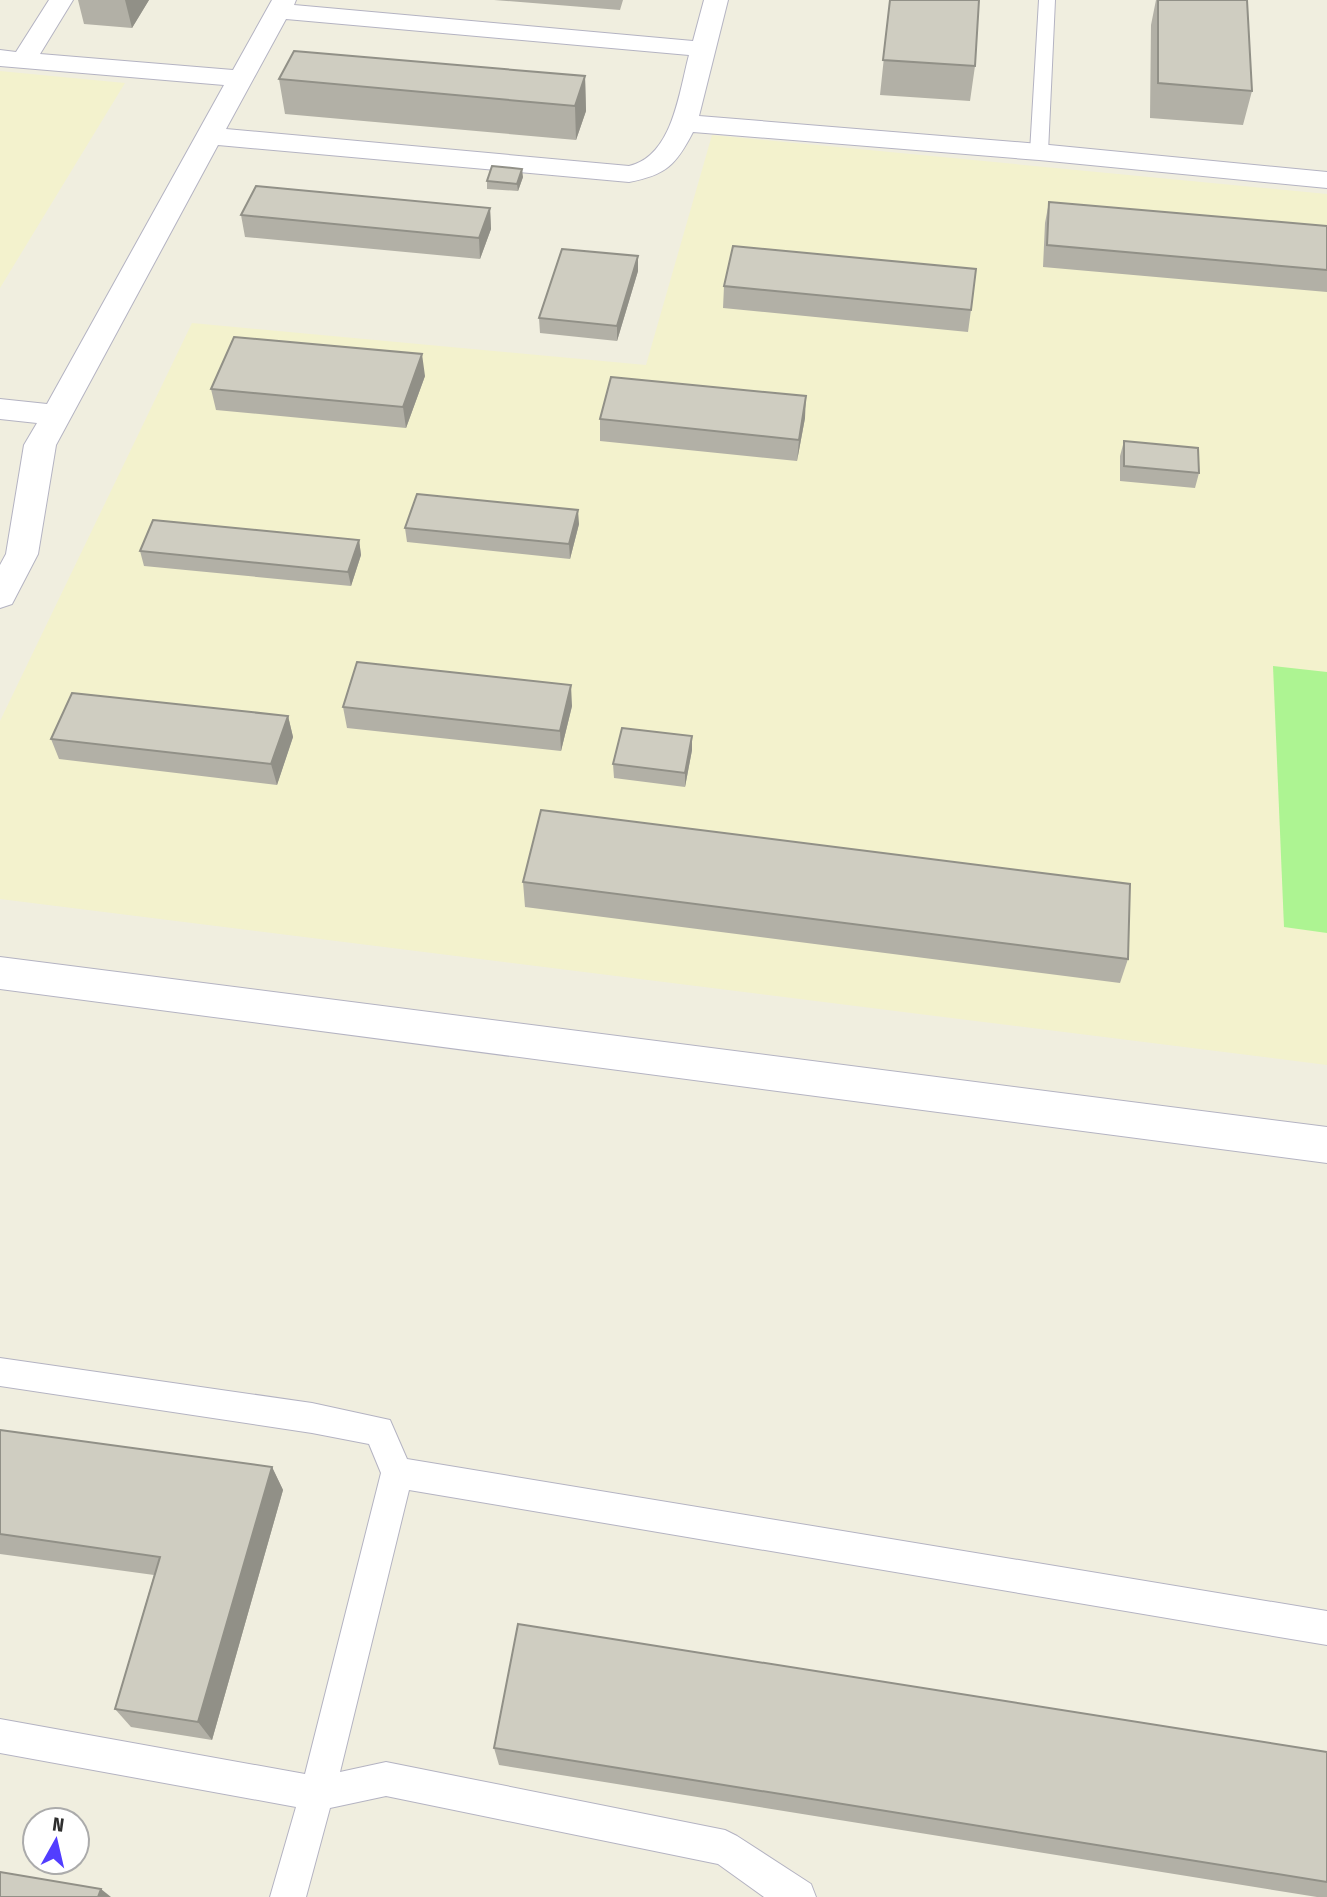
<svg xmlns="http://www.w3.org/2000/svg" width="1327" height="1897" font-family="'Fira Sans Condensed',sans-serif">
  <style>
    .education { fill: #f3f2cd }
    .pitch { fill: #adf492 }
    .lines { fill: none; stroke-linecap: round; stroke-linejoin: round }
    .lane-casing { stroke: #b4b3c2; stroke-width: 2 }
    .street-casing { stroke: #b4b3c2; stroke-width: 2 }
    .lane { fill: #fff; fill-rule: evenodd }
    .street { fill: #fff; fill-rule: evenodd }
    .wall { fill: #b2b0a6 }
    .shaded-wall { fill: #919087 }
    .building { fill: #cfcdc1; stroke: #919087; stroke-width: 2 }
  </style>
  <rect width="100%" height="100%" fill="#f0eedf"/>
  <path class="education" d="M 0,71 L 125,83 L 0,288 Z
    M 712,135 L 1327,194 L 1327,1065 L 0,899 L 0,721 L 192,323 L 646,365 Z"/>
  <path class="pitch" d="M 1273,666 L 1327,672 L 1327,933 L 1284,927 Z"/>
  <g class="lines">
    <defs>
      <path id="lane" d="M 1039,0 L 1055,0 L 1048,152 L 1039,157 L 1030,152 Z
        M 0,1358 L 312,1403 L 390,1420 L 407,1459 L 1327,1611 L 1327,1645 L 409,1490 L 340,1772 L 386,1762 L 725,1830 L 737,1836 L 811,1884 L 816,1897 L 764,1897 L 718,1864 L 386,1796 L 330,1808 L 306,1897 L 270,1897 L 296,1807 L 0,1753 L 0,1719 L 305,1774 L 381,1473 L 369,1444 L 312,1433 L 0,1386 Z"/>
      <path id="street" d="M 49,0 L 73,0 L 40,54 L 233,70 L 272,0 L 296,0 L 294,5 L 693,41 L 704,0 L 728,0 L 699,116 L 1039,144 L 1327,172 L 1327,188 L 1039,160 L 693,132 C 676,165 666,175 629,182 L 218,145 L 56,445 L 38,554 L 12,604 L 0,608 L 0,565 L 6,554 L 24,445 L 37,423 L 0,419 L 0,399 L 47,404 L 224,85 L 0,66 L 0,50 L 16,52 ZM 286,19 L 689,55 C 679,92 673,156 629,166 L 226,129 Z
        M 0,957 L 1327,1127 L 1327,1163 L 0,989 Z"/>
    </defs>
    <use href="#lane" class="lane-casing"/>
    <use href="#street" class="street-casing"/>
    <use href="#lane" class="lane"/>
    <use href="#street" class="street"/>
  </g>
  <path class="wall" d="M 78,0 L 149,0 L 132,28 L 84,24 Z
    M 494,0 L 623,0 L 620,10 Z
    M 890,0 L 975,66 L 970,101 L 880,95 Z
    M 1156,0 L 1247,0 L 1252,91 L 1243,125 L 1150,118 L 1151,25 Z
    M 585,76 L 586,111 L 576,140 L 285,114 L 279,79 Z
    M 523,177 L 518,191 L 487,189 L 487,181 Z
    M 1049,202 L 1327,226 L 1327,292 L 1043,267 L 1045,223 Z
    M 490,208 L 491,229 L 480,259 L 245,237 L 241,215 Z
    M 638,256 L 638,271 L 617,341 L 540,333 L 539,318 Z
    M 724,286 L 971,310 L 968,332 L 723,308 Z
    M 425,376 L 406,428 L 216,410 L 211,389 Z
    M 805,418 L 797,461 L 600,441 L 600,419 Z
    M 1124,441 L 1199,473 L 1195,488 L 1120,481 L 1120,456 Z
    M 579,524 L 570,559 L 407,542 L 405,528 Z
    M 359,540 L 361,555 L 351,586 L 144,566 L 140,551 Z
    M 572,706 L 561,751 L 347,728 L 343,707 Z
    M 288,716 L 293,737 L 277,785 L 59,759 L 51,739 Z
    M 692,750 L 685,787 L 614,778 L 613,764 Z
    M 523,882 L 1128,959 L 1120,983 L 525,907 Z
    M 0,1430 L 272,1467 L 283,1490 L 212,1740 L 131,1727 L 115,1709 L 154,1575 L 0,1554 Z
    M 494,1748 L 1327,1752 L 1327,1897 L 1317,1897 L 499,1765 Z"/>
  <path class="shaded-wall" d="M 125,0 L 149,0 L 132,28 Z
    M 585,76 L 586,111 L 576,140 L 575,106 Z
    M 522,169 L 523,177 L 518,191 L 517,184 Z
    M 490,208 L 491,229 L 480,259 L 479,238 Z
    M 638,256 L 638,271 L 617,341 L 617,326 Z
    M 422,354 L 425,376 L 406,428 L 403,407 Z
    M 806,396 L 805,418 L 797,461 L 799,440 Z
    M 578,510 L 579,524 L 570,559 L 569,544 Z
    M 359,540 L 361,555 L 351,586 L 348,572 Z
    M 571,685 L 572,706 L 561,751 L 560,731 Z
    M 288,716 L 293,737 L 277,785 L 271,764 Z
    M 692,736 L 692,750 L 685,787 L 685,773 Z
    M 272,1467 L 283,1490 L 212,1740 L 198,1722 Z
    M 101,1889 L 111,1897 L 98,1897 Z"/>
  <path class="building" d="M 890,0 L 979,0 L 975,66 L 883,60 Z
    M 1158,0 L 1247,0 L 1252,91 L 1158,83 Z
    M 294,51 L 585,76 L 575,106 L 279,79 Z
    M 492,166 L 522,169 L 517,184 L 487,181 Z
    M 256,186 L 490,208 L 479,238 L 241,215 Z
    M 1049,202 L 1327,226 L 1327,270 L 1047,245 Z
    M 733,246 L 976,269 L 971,310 L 724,286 Z
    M 562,249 L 638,256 L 617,326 L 539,318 Z
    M 234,337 L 422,354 L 403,407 L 211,389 Z
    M 611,377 L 806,396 L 799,440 L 600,419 Z
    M 1124,441 L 1198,448 L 1199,473 L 1124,466 Z
    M 417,494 L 578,510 L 569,544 L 405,528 Z
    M 153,520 L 359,540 L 348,572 L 140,551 Z
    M 357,662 L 571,685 L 560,731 L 343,707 Z
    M 72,693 L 288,716 L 271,764 L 51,739 Z
    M 622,728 L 692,736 L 685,773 L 613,764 Z
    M 541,810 L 1130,884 L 1128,959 L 523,882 Z
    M 0,1430 L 272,1467 L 198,1722 L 115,1709 L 160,1557 L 0,1534 Z
    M 518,1624 L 1327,1752 L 1327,1882 L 494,1748 Z
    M 0,1872 L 101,1889 L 98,1897 L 0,1897 Z"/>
  <g transform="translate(56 1841) rotate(8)"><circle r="33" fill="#ffffff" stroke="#ababab" stroke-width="2"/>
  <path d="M0-5L12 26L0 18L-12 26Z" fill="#523dff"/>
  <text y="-10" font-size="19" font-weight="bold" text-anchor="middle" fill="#2e2e2e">N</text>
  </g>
</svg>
